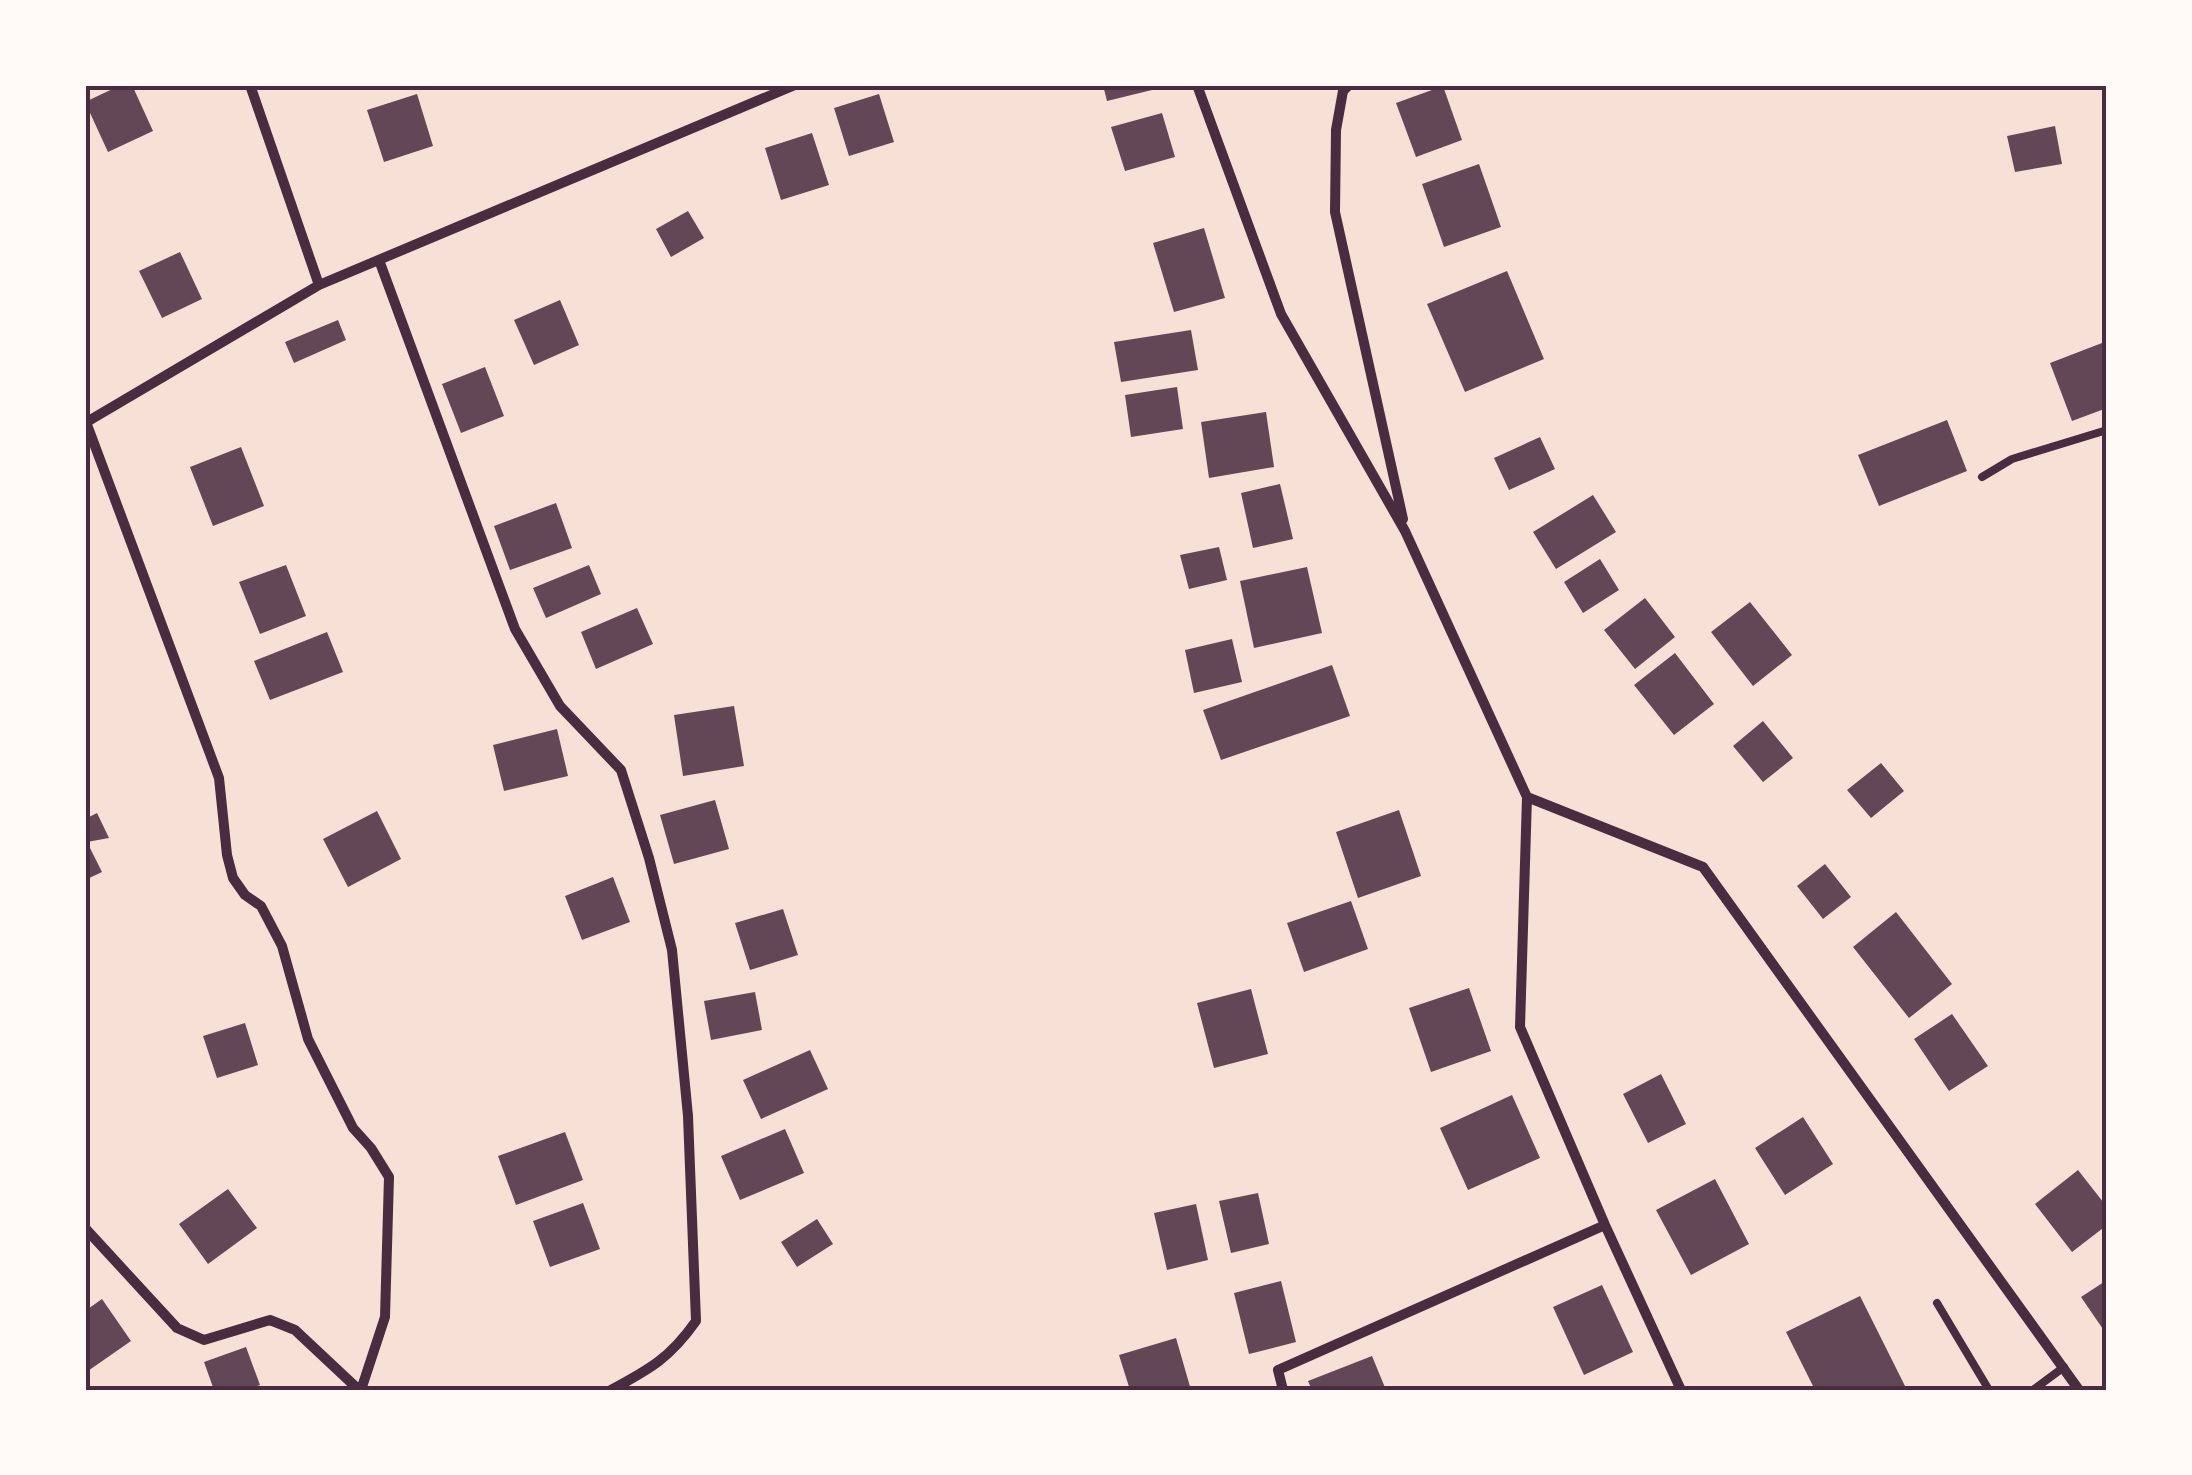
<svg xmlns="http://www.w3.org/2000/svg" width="2192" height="1475" font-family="Overpass,sans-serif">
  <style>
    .building { fill: #644757 }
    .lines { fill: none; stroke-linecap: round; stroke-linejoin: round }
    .service { stroke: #4a2c40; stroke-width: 8 }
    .minor { stroke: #4a2c40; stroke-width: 10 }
    .neatline { fill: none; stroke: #4a2c40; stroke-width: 4 }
  </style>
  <rect width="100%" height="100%" fill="#f7e1d7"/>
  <path class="building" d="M 121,85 L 132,85 L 153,131 L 108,152 L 85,102 Z
    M 1103,85 L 1150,85 L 1152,90 L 1107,101 Z
    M 1443,86 L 1462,140 L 1416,157 L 1396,103 Z
    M 417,94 L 433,146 L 384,162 L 367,110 Z
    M 879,94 L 894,142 L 849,156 L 834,108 Z
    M 1162,113 L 1175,157 L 1125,171 L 1111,127 Z
    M 2055,126 L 2062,164 L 2015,172 L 2007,136 Z
    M 812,133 L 829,185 L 781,200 L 765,148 Z
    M 1479,164 L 1501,227 L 1444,247 L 1422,184 Z
    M 688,211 L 704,238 L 671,257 L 656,229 Z
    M 1204,228 L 1225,298 L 1174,312 L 1153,243 Z
    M 180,252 L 202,299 L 162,318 L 139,271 Z
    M 1507,271 L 1544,359 L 1465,392 L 1427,304 Z
    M 560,300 L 579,345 L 534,365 L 514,320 Z
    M 338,320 L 346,340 L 294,363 L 285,342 Z
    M 1191,330 L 1198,370 L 1121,382 L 1114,342 Z
    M 2102,343 L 2107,355 L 2107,408 L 2072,421 L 2050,363 Z
    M 485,367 L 504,416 L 461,433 L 442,384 Z
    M 1177,387 L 1183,429 L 1131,437 L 1125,395 Z
    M 1266,412 L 1274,467 L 1209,478 L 1201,422 Z
    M 1947,420 L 1967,471 L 1879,506 L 1858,455 Z
    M 1540,437 L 1555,469 L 1509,490 L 1494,458 Z
    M 241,447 L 264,506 L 213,526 L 190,467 Z
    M 1280,484 L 1293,539 L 1253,548 L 1241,493 Z
    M 1593,495 L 1616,532 L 1556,569 L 1533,532 Z
    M 556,503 L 572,548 L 510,570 L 494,526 Z
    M 1219,547 L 1227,580 L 1189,589 L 1180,555 Z
    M 1600,559 L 1619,590 L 1583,613 L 1564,582 Z
    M 286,565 L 306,616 L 260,634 L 239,582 Z
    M 589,565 L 601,594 L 546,618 L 533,588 Z
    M 1307,567 L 1322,633 L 1254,648 L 1240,581 Z
    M 1645,598 L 1675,637 L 1635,669 L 1604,630 Z
    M 1750,602 L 1792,655 L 1753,686 L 1711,632 Z
    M 637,608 L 653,644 L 596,669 L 581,632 Z
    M 327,632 L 343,672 L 270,700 L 254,661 Z
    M 1232,639 L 1242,682 L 1194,693 L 1185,650 Z
    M 1675,653 L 1714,704 L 1674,735 L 1634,685 Z
    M 1332,665 L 1350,716 L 1221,760 L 1203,710 Z
    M 734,706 L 744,766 L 683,776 L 674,715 Z
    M 1763,721 L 1793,758 L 1763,782 L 1733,746 Z
    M 557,729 L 568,776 L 504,791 L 493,745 Z
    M 1881,763 L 1904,791 L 1871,818 L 1847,790 Z
    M 715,800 L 729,849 L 674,864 L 660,815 Z
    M 1399,810 L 1421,876 L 1358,898 L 1336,832 Z
    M 377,811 L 401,859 L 348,887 L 323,839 Z
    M 97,813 L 109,838 L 87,842 L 102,872 L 85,880 L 85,819 Z
    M 1825,864 L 1851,897 L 1823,919 L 1797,886 Z
    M 613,877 L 630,922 L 582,940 L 565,896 Z
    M 1351,901 L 1368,949 L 1304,972 L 1287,923 Z
    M 783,909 L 798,955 L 750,970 L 735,923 Z
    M 1896,912 L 1952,984 L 1909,1018 L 1853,947 Z
    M 1469,988 L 1491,1051 L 1431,1072 L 1409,1008 Z
    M 1251,989 L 1268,1054 L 1214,1068 L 1197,1003 Z
    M 755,992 L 762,1030 L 711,1040 L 704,1001 Z
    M 1952,1014 L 1988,1066 L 1949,1091 L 1914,1039 Z
    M 245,1023 L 258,1065 L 217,1078 L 203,1036 Z
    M 810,1050 L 828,1089 L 761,1119 L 743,1080 Z
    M 1661,1074 L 1686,1124 L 1648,1143 L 1623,1094 Z
    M 1512,1095 L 1540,1158 L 1468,1190 L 1440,1128 Z
    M 1803,1117 L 1833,1164 L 1785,1195 L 1755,1148 Z
    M 785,1129 L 804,1173 L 740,1200 L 721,1156 Z
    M 565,1132 L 583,1180 L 516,1205 L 498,1156 Z
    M 2078,1170 L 2107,1207 L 2107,1225 L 2072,1252 L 2035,1204 Z
    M 1715,1179 L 1749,1244 L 1691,1275 L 1656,1210 Z
    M 228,1189 L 257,1228 L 208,1264 L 179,1224 Z
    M 1258,1193 L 1269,1244 L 1231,1253 L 1219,1201 Z
    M 583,1203 L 600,1249 L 550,1267 L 533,1221 Z
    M 1196,1204 L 1208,1260 L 1167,1270 L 1154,1213 Z
    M 817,1219 L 833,1244 L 797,1267 L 781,1242 Z
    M 2107,1280 L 2107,1335 L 2081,1297 Z
    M 1281,1281 L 1296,1342 L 1249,1354 L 1234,1293 Z
    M 1602,1285 L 1633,1352 L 1584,1375 L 1553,1307 Z
    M 1860,1296 L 1907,1390 L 1815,1390 L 1786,1332 Z
    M 102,1299 L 131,1341 L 85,1373 L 85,1311 Z
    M 1176,1338 L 1191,1390 L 1130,1390 L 1119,1355 Z
    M 246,1347 L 260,1385 L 247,1390 L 214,1390 L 204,1362 Z
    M 1372,1356 L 1386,1390 L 1312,1390 L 1308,1381 Z"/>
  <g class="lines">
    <path class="service" d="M 1982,477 L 2012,459 L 2107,430
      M 1937,1303 L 1989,1390
      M 2033,1390 L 2064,1367"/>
    <path class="minor" d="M 250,85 L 319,285
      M 1197,85 L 1281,314 L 1405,531 L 1527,797 L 1520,1027 L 1605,1225 L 1681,1390
      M 1349,85 L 1343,91 L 1336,130 L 1335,212 L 1403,519
      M 379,260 L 515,629 L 560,706 L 621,770 L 649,858 L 672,950 L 688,1116 L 696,1321 C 670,1358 650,1369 611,1390
      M 86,422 L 219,778 L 227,855 L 233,878 L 245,895 L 261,906 L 282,946 L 308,1039 L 353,1128 L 371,1148 L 389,1177 L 385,1317 L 361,1390
      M 85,423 L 319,285 L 795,85
      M 1527,797 L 1703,867 L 2079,1390
      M 85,1228 L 177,1328 L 204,1340 L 270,1320 L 295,1330 L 359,1390
      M 1283,1390 L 1278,1370 L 1605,1225"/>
  </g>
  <rect width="2192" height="1475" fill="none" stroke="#fffaf5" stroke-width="175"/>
  <rect x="88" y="88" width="2016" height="1300" class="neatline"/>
</svg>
